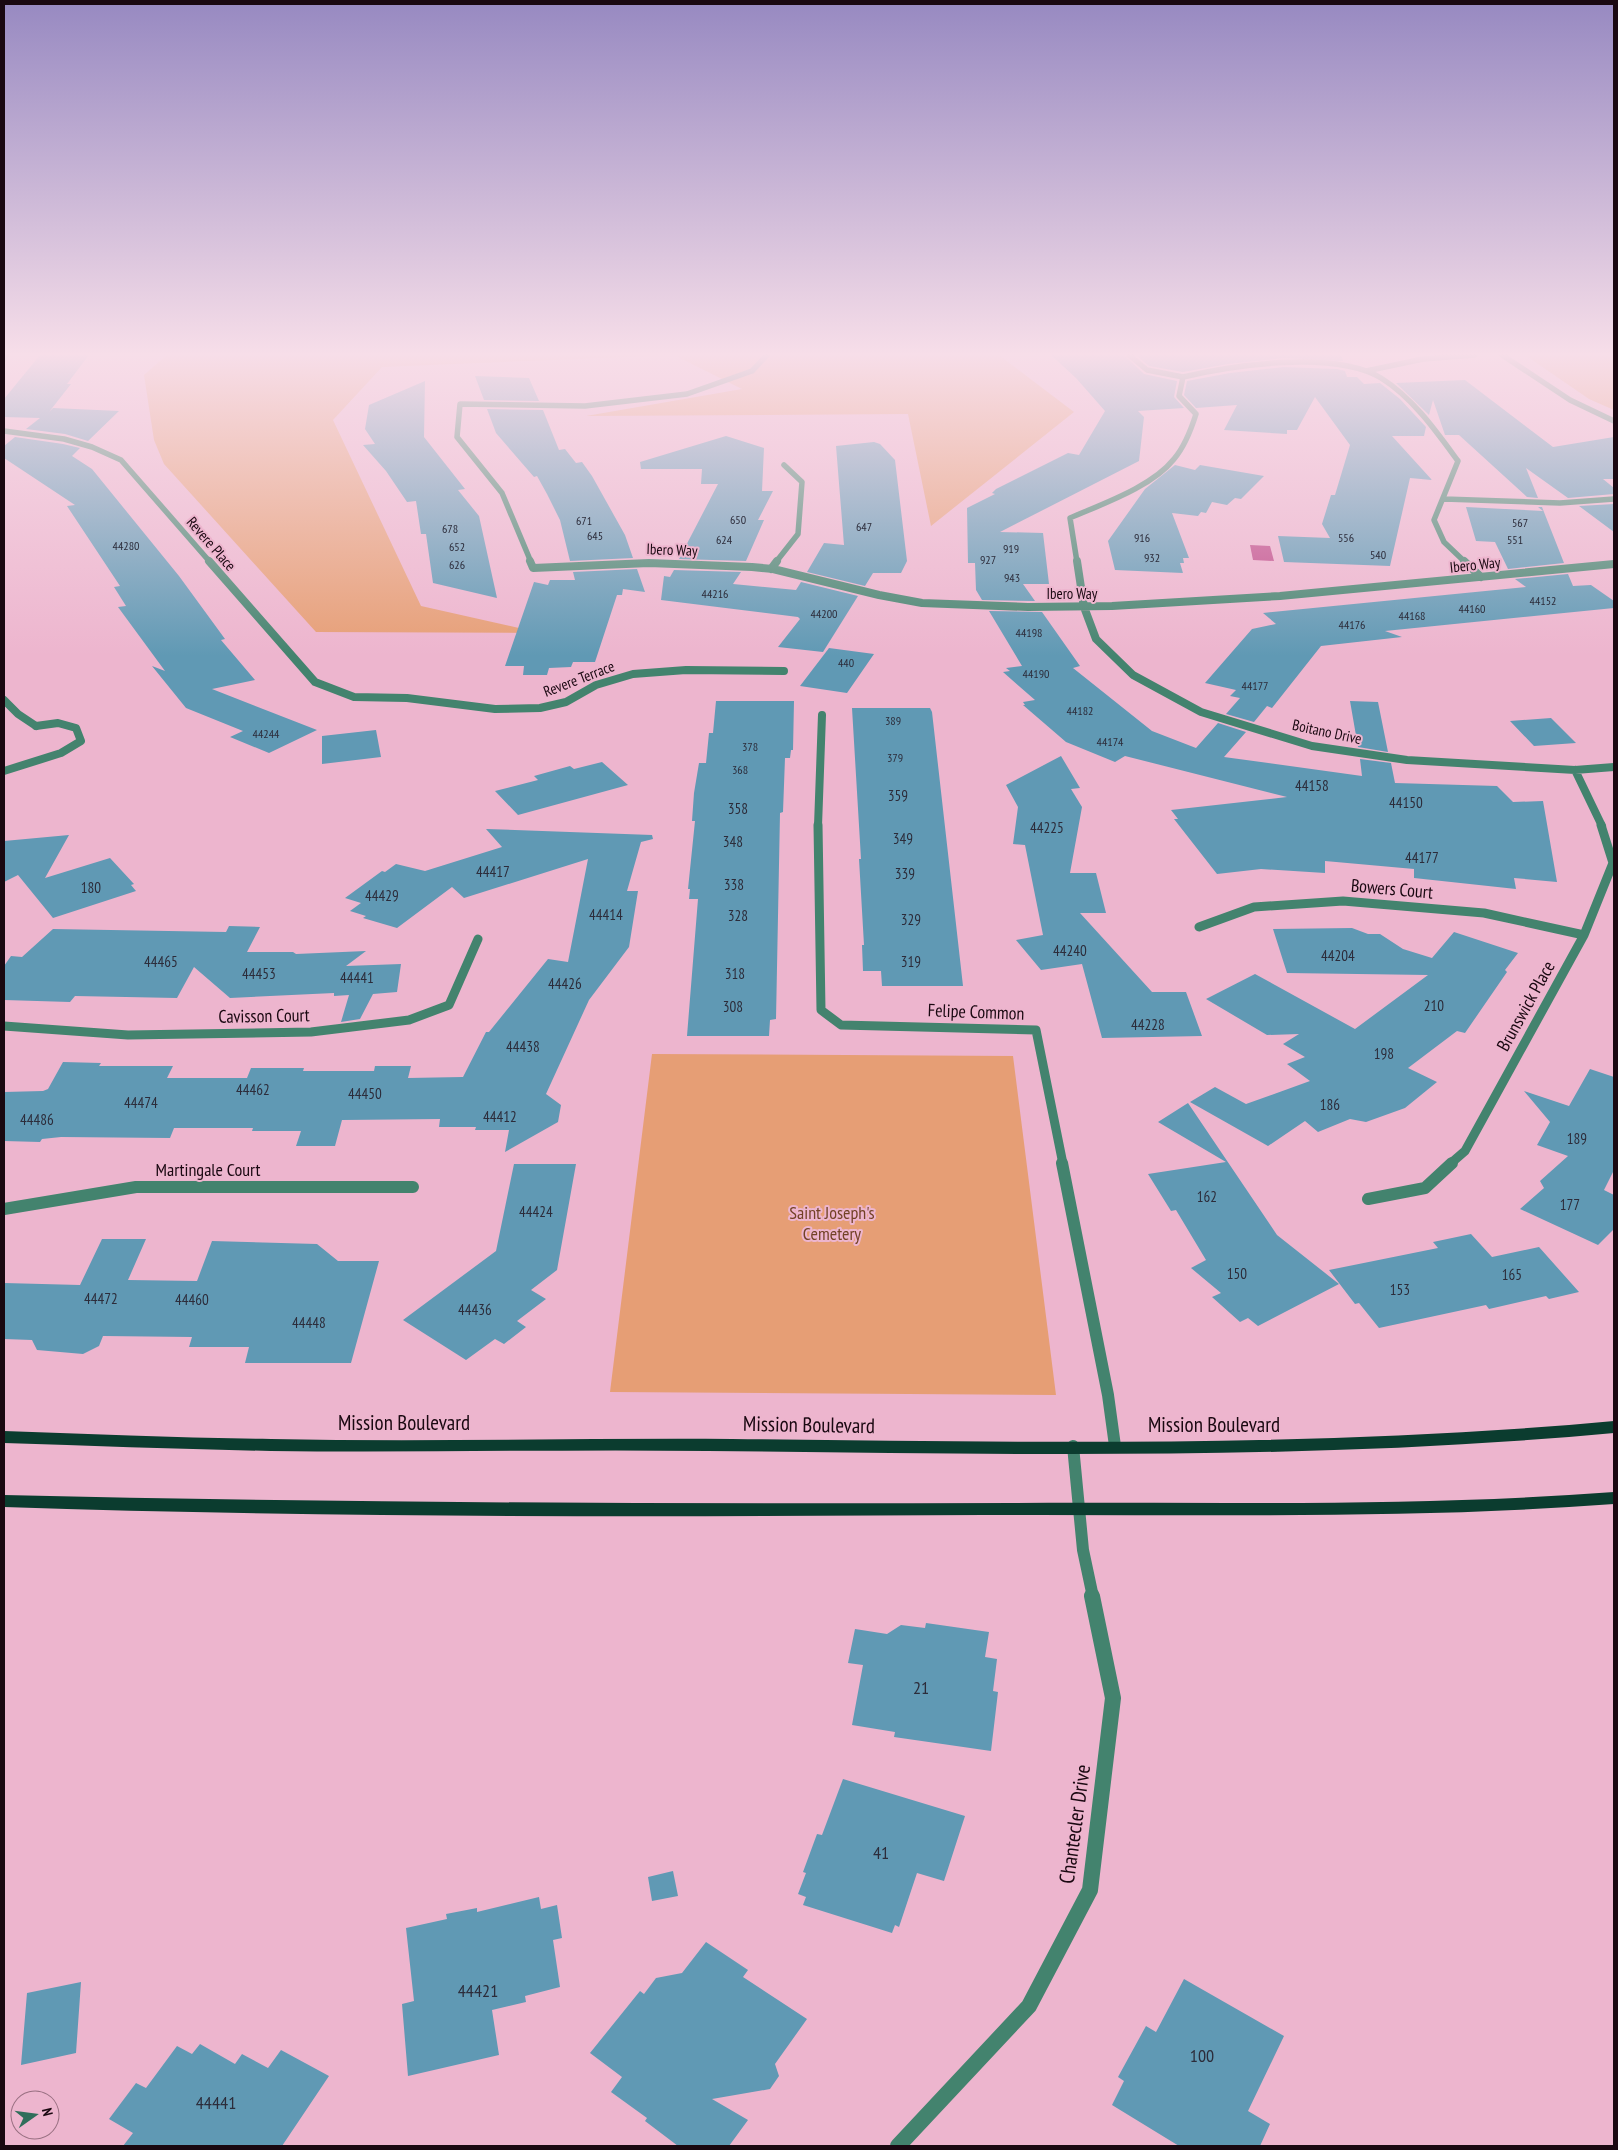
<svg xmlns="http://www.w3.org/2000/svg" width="1618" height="2150" font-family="'PT Sans Narrow',sans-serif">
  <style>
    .green { fill: #e69e75 }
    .water { fill: #be4887 }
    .building { fill: #6099b4 }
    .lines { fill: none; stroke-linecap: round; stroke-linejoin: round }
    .lane { stroke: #43836e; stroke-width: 8 }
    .street-far4 { stroke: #43836e; stroke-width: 5.5 }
    .street-far3 { stroke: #43836e; stroke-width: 8 }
    .street-far2 { stroke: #43836e; stroke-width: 9 }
    .street-far1 { stroke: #43836e; stroke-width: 12 }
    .street { stroke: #43836e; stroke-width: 16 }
    .primary { fill: #0b3c2f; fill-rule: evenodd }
    .labels { text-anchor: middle; stroke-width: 4; stroke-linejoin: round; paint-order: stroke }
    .far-number-label { font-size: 12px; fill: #2c2c3a }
    .far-street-label { font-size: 15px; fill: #1a0811; stroke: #edb5ce }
    .number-label { font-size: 15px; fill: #2c2c3a }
    .street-label { font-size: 18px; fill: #1a0811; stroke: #edb5ce }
    .park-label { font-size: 18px; fill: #724226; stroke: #edb5ce }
    .near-number-label { font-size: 18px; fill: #2c2c3a }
    .near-street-label { font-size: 21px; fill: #1a0811; stroke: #edb5ce }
  </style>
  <rect width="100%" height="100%" fill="#edb5ce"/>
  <path class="green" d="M 167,355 L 999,355 L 1074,412 L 931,526 L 908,414 L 586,416 L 742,389 L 674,355 L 382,367 L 333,420 L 421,606 L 541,633 L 316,632 L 164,464 L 154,440 L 144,375 Z
    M 1525,355 L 1614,355 L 1614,410 L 1589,399 Z
    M 652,1054 L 1013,1056 L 1056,1395 L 610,1392 Z"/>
  <path class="water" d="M 1250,545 L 1270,546 L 1274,561 L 1253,560 Z"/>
  <path class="building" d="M 40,355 L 89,355 L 67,384 L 71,384 L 49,412 L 53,408 L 119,411 L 88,441 L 65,434 L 26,429 L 40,418 L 4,417 L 4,399 Z
    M 1051,355 L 1124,355 L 1144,374 L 1177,381 L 1174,397 L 1184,408 L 1138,411 L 1144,417 L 1139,461 L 1000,532 L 1043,533 L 1049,584 L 1023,584 L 1035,601 L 982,600 L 976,590 L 975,563 L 968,563 L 967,508 L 995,494 L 992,493 L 996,489 L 1068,453 L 1079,455 L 1105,411 L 1076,378 Z
    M 1136,355 L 1341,355 L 1343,361 L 1283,358 L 1228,364 L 1183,372 L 1149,366 Z
    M 1284,367 L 1337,369 L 1345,371 L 1347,377 L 1357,377 L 1364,384 L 1380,383 L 1400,399 L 1426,427 L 1424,436 L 1392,436 L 1432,480 L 1410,478 L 1390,566 L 1284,562 L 1278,536 L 1330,538 L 1322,524 L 1331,495 L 1335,495 L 1350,445 L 1315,397 L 1297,430 L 1287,430 L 1287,434 L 1224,430 L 1237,405 L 1196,408 L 1184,395 L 1187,381 L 1230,373 Z
    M 475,376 L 529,378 L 539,401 L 484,400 Z
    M 1465,380 L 1553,447 L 1614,437 L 1614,479 L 1603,479 L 1614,488 L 1614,494 L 1568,498 L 1526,468 L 1538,498 L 1527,497 L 1459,435 L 1445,435 L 1433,400 L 1429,415 L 1396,383 Z
    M 425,381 L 424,437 L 465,489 L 458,490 L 479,516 L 497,598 L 433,583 L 426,534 L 421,534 L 416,501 L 407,502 L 386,471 L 363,445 L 375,444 L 365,429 L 369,405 Z
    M 487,409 L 543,410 L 559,450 L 565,449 L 576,463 L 582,462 L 592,476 L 625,535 L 633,558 L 570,561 L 560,520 L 547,494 L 537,476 L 534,477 L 496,433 Z
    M 726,436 L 764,448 L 762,491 L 773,491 L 758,520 L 764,520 L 746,561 L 679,559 L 718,484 L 701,484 L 702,469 L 641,469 L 640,462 Z
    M 15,437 L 63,444 L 80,448 L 72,456 L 92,469 L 179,576 L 225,639 L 221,640 L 255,680 L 212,689 L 317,730 L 269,753 L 230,737 L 243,731 L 186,708 L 152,666 L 165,671 L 118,607 L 126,606 L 114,587 L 120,586 L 67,506 L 75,505 L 4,458 L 4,446 Z
    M 874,442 L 880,444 L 895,460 L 907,561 L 901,573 L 873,573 L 865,586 L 807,572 L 824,543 L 844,545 L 836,446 Z
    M 1175,465 L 1195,470 L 1200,465 L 1264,476 L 1241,499 L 1235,498 L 1227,505 L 1212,502 L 1206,513 L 1201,512 L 1198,516 L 1172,513 L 1189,558 L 1183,558 L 1184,563 L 1180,563 L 1183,573 L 1115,570 L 1108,541 L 1145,489 Z
    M 1614,504 L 1614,532 L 1579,506 Z
    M 1466,507 L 1543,511 L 1538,507 L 1542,507 L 1564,563 L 1508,569 L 1495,542 L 1476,541 Z
    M 637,569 L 645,592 L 623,589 L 622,595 L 617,595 L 595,662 L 573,662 L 571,667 L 549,668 L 547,675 L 523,675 L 524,666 L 505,666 L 534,582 L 548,585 L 550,580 L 575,580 L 573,572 Z
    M 674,570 L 741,572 L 733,584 L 796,590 L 801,582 L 858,596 L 823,652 L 778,647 L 800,619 L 798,617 L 661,600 L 664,576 L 670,577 Z
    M 1568,574 L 1573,586 L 1591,585 L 1614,601 L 1614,608 L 1385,631 L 1402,637 L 1321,646 L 1272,708 L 1267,706 L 1254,722 L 1226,714 L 1240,698 L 1230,696 L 1236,690 L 1205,683 L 1252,629 L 1276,624 L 1263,613 L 1526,587 L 1515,579 Z
    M 989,611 L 1042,612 L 1080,666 L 1073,668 L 1152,731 L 1196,748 L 1218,723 L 1246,732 L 1224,757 L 1362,776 L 1360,759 L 1391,763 L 1395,783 L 1497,786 L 1513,802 L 1543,801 L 1557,882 L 1514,878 L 1516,889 L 1414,878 L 1414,869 L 1325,861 L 1325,873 L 1261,869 L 1217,874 L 1174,819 L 1178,819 L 1171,810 L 1287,797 L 1125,756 L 1115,762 L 1066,742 L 1023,705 L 1025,705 L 1023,702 L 1035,700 L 1003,672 L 1010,671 L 1006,668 L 1022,666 Z
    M 829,648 L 874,654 L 847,693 L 800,686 Z
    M 716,701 L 794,701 L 793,750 L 791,750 L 790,758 L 785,758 L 783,812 L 780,813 L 776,1019 L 770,1020 L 769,1036 L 687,1036 L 698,899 L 689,899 L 690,889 L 688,889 L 695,821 L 692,821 L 694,793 L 699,763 L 706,763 L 709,733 L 713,733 Z
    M 1350,701 L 1378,702 L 1388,752 L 1358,747 Z
    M 852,708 L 930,708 L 932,712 L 963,986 L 882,986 L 881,971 L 863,971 L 862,945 L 864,945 L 859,859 L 861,859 Z
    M 1551,718 L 1576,743 L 1534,746 L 1510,721 Z
    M 376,730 L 381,757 L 322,764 L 322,736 Z
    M 1061,756 L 1080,788 L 1071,789 L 1082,807 L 1070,873 L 1096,873 L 1106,913 L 1080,913 L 1152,992 L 1186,992 L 1202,1036 L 1102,1038 L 1082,964 L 1041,970 L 1016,940 L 1043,935 L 1025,845 L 1013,844 L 1018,807 L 1006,785 Z
    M 602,762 L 628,785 L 518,815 L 495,791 L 538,780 L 534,776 L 570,766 L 574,769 Z
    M 486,829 L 652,835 L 653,839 L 641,842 L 627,891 L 638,891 L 629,947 L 589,1000 L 546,1094 L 561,1105 L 558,1122 L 505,1152 L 509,1130 L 475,1130 L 476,1127 L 439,1127 L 440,1119 L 342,1120 L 335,1146 L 296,1146 L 301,1131 L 252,1131 L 253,1128 L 174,1128 L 170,1138 L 61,1137 L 42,1139 L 40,1142 L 4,1141 L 4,1092 L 43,1091 L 48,1089 L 63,1062 L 101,1063 L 99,1066 L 173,1066 L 167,1078 L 247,1078 L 251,1068 L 304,1068 L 303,1071 L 374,1071 L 375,1066 L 411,1066 L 408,1078 L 463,1077 L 486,1032 L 489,1032 L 548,959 L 568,962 L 588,859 L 464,898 L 452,887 L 397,928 L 363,918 L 366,916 L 350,911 L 361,903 L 345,898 L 382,871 L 385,872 L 396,864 L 425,871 L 502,847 Z
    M 69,835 L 45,878 L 110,858 L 134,884 L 131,885 L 136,891 L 53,918 L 18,875 L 4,882 L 4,841 Z
    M 229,926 L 260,927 L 247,952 L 293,952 L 296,954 L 366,951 L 346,966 L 401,964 L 397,992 L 373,994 L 360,1019 L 341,1022 L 349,995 L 334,996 L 334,993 L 230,998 L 194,967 L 177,998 L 75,996 L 70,1002 L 4,1000 L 4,966 L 11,956 L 22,957 L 53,929 L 226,932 Z
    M 1352,928 L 1368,934 L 1380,934 L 1403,949 L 1432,958 L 1454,932 L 1518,953 L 1505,970 L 1507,972 L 1465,1033 L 1457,1031 L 1408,1068 L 1437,1082 L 1405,1108 L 1366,1122 L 1350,1119 L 1318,1132 L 1305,1121 L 1268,1146 L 1190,1102 L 1215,1087 L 1246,1104 L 1310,1081 L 1287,1064 L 1305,1057 L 1283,1044 L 1299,1034 L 1267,1035 L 1206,999 L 1255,974 L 1355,1029 L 1428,975 L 1287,973 L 1273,929 Z
    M 1590,1069 L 1614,1077 L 1614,1170 L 1604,1190 L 1614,1195 L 1614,1229 L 1598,1245 L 1520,1209 L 1544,1188 L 1540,1181 L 1568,1156 L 1537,1145 L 1550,1122 L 1524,1091 L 1569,1106 Z
    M 1188,1103 L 1277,1235 L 1339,1284 L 1258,1326 L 1248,1318 L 1240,1322 L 1212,1297 L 1221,1293 L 1191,1268 L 1206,1260 L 1176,1210 L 1171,1211 L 1148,1174 L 1226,1162 L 1158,1122 Z
    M 514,1164 L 576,1164 L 557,1270 L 531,1290 L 546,1299 L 517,1321 L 526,1327 L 504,1344 L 495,1339 L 466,1360 L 403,1320 L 496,1251 Z
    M 1471,1234 L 1492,1257 L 1539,1247 L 1579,1292 L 1549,1299 L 1546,1296 L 1489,1309 L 1486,1305 L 1379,1328 L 1359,1303 L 1355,1304 L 1329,1270 L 1438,1248 L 1433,1242 Z
    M 102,1239 L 146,1239 L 128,1280 L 197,1281 L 212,1241 L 317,1244 L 338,1261 L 379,1261 L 351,1363 L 245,1363 L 249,1347 L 189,1347 L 192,1337 L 103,1336 L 99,1346 L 83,1354 L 37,1350 L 32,1340 L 4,1339 L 4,1283 L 80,1285 Z
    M 926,1623 L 989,1632 L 985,1657 L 997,1659 L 993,1691 L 998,1692 L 991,1751 L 894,1737 L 895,1732 L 852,1725 L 863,1665 L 848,1663 L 855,1629 L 887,1634 L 901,1625 L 925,1628 Z
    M 843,1779 L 965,1816 L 944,1881 L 917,1873 L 899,1927 L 895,1925 L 892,1933 L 803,1905 L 806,1897 L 798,1894 L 806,1873 L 803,1872 L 817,1834 L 822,1835 Z
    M 673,1871 L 678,1896 L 652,1901 L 648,1877 Z
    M 539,1897 L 541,1909 L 557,1905 L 562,1938 L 553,1940 L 560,1987 L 525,1996 L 526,2002 L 492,2010 L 499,2055 L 408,2076 L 402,2004 L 414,2001 L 406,1928 L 447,1919 L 446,1914 L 477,1908 L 477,1912 Z
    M 706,1942 L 748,1970 L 743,1977 L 807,2019 L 775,2064 L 779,2076 L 770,2089 L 712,2099 L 748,2120 L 729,2146 L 678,2146 L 645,2121 L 647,2118 L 611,2092 L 622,2077 L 590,2053 L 640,1991 L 644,1994 L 656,1978 L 682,1973 Z
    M 1184,1979 L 1284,2036 L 1248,2111 L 1270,2124 L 1260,2146 L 1179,2146 L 1112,2105 L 1124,2081 L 1118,2077 L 1146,2026 L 1156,2032 Z
    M 81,1982 L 76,2053 L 21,2065 L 27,1993 Z
    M 200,2044 L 235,2064 L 242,2054 L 268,2068 L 281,2050 L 329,2076 L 282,2146 L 123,2146 L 133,2133 L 109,2119 L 136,2083 L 146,2088 L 177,2046 L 192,2054 Z"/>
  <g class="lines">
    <path class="lane" d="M 4,771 L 61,753 L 81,741 L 76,728 L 58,723 L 36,726"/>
    <path class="street-far4" d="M 1129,355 L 1147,370 L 1183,377
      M 1502,355 L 1570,400 L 1614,421
      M 4,359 L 6,355
      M 1366,371 L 1423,359 L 1475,355
      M 4,431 L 64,439 L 92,447 L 121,460 L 210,562
      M 1444,499 L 1560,503 L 1614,499
      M 531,562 L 502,493 L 457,437 L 460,404 L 585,406 L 687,394 L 752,371 L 767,355
      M 776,562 L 798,534 L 802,482 L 784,465
      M 1077,562 L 1070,518 C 1102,504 1152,487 1174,459 C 1185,446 1191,430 1196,414 L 1179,396 L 1183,377 C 1234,365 1334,350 1381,378 C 1413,398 1436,431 1458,461 L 1434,520 L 1444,542 L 1465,562"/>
    <path class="street-far3" d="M 209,561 L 315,682 L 354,697 L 407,698 L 495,709 L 540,708 L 566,702 L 596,685 L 633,674 L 686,670 L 784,671
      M 530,561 L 533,568 L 649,563 L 752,567 L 773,569 L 879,595 L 922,603 L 1028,607 L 1112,606 L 1280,596 L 1614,564
      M 1077,561 L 1084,607 L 1096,639 L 1133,675 L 1201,712 L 1312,746 L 1407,760 L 1575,770 L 1614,767
      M 1464,561 L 1481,577
      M 771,569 L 777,561
      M 4,700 L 18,714 L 36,726
      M 1575,770 L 1602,826
      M 818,826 L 822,715"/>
    <path class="street-far2" d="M 818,825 L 821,1010 L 841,1025 L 1036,1030 L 1063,1164
      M 1199,927 L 1254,907 L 1343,901 L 1484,913 L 1584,935
      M 4,1026 L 128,1035 L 311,1032 L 409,1020 L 449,1005 L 478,939
      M 1450,1164 L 1465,1151 L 1584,935 L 1613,863 L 1601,825"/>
    <path class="street-far1" d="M 1062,1163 L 1108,1395 L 1115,1446
      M 1368,1199 L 1425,1188 L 1452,1163
      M 4,1209 L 136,1187 L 413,1187
      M 1073,1446 L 1083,1550 L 1093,1597"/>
    <path class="street" d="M 898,2146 L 1029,2006 L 1090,1890 L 1113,1698 L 1092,1596"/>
    <path class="primary" d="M 1614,1421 L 1614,1433 C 1313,1461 1010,1454 708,1451 C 562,1449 416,1453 271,1451 C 182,1449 93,1446 4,1443 L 4,1431 C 93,1434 182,1438 271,1439 C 425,1442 579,1438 732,1439 C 1026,1442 1321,1448 1614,1421 Z
      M 1614,1492 L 1614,1504 C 1404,1520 1194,1514 983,1515 C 657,1517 330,1518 4,1507 L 4,1495 C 341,1503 678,1504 1015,1503 C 1215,1502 1415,1507 1614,1492 Z"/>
  </g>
  <linearGradient id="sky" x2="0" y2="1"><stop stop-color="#9789c1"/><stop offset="0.54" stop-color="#f7dee9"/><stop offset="1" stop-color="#f7dee9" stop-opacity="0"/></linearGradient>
  <rect width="1618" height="656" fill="url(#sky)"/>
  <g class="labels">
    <g class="far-number-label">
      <text x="738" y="524">650</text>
      <text x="584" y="525">671</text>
      <text x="1520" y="527">567</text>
      <text x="864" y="531">647</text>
      <text x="450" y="533">678</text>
      <text x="595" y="540">645</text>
      <text x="1142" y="542">916</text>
      <text x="1346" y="542">556</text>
      <text x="724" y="544">624</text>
      <text x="1515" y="544">551</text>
      <text x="126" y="550">44280</text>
      <text x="457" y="551">652</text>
      <text x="1011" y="553">919</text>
      <text x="1378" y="559">540</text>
      <text x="1152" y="562">932</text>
      <text x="988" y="564">927</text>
      <text x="457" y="569">626</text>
      <text x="1012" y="582">943</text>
      <text x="715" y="598">44216</text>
      <text x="1543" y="605">44152</text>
      <text x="1472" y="613">44160</text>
      <text x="824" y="618">44200</text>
      <text x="1412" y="620">44168</text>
      <text x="1352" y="629">44176</text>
      <text x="1029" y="637">44198</text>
      <text x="846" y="667">440</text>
      <text x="1036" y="678">44190</text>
      <text x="1255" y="690">44177</text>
      <text x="1080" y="715">44182</text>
      <text x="893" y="725">389</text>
      <text x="266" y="738">44244</text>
      <text x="1110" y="746">44174</text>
      <text x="750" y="751">378</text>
      <text x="895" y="762">379</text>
      <text x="740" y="774">368</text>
    </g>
    <g class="far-street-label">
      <text transform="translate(211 544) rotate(49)" y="5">Revere Place</text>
      <text transform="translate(672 550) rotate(2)" y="5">Ibero Way</text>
      <text transform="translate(1475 565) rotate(-6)" y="5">Ibero Way</text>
      <text x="1072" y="599">Ibero Way</text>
      <text transform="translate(579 679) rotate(-21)" y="5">Revere Terrace</text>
      <text transform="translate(1327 732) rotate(12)" y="5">Boitano Drive</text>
    </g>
    <g class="number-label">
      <text x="1312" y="791">44158</text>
      <text x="898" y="801">359</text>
      <text x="1406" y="808">44150</text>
      <text x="738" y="814">358</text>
      <text x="1047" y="833">44225</text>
      <text x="903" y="844">349</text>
      <text x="733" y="847">348</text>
      <text x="1422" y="863">44177</text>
      <text x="493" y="877">44417</text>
      <text x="905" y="879">339</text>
      <text x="734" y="890">338</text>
      <text x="91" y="893">180</text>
      <text x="382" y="901">44429</text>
      <text x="606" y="920">44414</text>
      <text x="738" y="921">328</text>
      <text x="911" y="925">329</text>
      <text x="1070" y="956">44240</text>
      <text x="1338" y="961">44204</text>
      <text x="161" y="967">44465</text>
      <text x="911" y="967">319</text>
      <text x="259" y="979">44453</text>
      <text x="735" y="979">318</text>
      <text x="357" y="983">44441</text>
      <text x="565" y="989">44426</text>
      <text x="1434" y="1011">210</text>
      <text x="733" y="1012">308</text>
      <text x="1148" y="1030">44228</text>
      <text x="523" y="1052">44438</text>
      <text x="1384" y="1059">198</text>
      <text x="253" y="1095">44462</text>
      <text x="365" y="1099">44450</text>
      <text x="141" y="1108">44474</text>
      <text x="1330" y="1110">186</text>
      <text x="500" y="1122">44412</text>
      <text x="37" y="1125">44486</text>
      <text x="1577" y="1144">189</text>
      <text x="1207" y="1202">162</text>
      <text x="1570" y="1210">177</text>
      <text x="536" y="1217">44424</text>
      <text x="1237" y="1279">150</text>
      <text x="1512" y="1280">165</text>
      <text x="1400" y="1295">153</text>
      <text x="101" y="1304">44472</text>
      <text x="192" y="1305">44460</text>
      <text x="475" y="1315">44436</text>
      <text x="309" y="1328">44448</text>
    </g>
    <g class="street-label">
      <text transform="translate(1392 889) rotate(5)" y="6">Bowers Court</text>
      <text transform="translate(1526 1006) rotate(-61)" y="6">Brunswick Place</text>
      <text transform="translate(976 1012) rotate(2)" y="6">Felipe Common</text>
      <text transform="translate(264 1016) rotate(-1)" y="6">Cavisson Court</text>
      <text x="208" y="1176">Martingale Court</text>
    </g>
    <g class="park-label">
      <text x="832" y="1219">Saint Joseph's<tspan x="832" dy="21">Cemetery</tspan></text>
    </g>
    <g class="near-number-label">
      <text x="921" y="1694">21</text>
      <text x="881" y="1859">41</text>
      <text x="478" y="1997">44421</text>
      <text x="1202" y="2062">100</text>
      <text x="216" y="2109">44441</text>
    </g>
    <g class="near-street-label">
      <text x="404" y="1430">Mission Boulevard</text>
      <text transform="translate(809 1425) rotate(1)" y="7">Mission Boulevard</text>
      <text x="1214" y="1432">Mission Boulevard</text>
      <text transform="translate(1075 1824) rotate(-82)" y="7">Chantecler Drive</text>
    </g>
  </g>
  <rect width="1618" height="2150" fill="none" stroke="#1a0811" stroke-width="10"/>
  <g transform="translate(35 2115) rotate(76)"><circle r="24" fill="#edb5ce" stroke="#997082"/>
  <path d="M0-4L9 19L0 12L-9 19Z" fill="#306e5b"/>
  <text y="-8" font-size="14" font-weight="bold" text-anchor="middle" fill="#1a0811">N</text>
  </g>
</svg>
